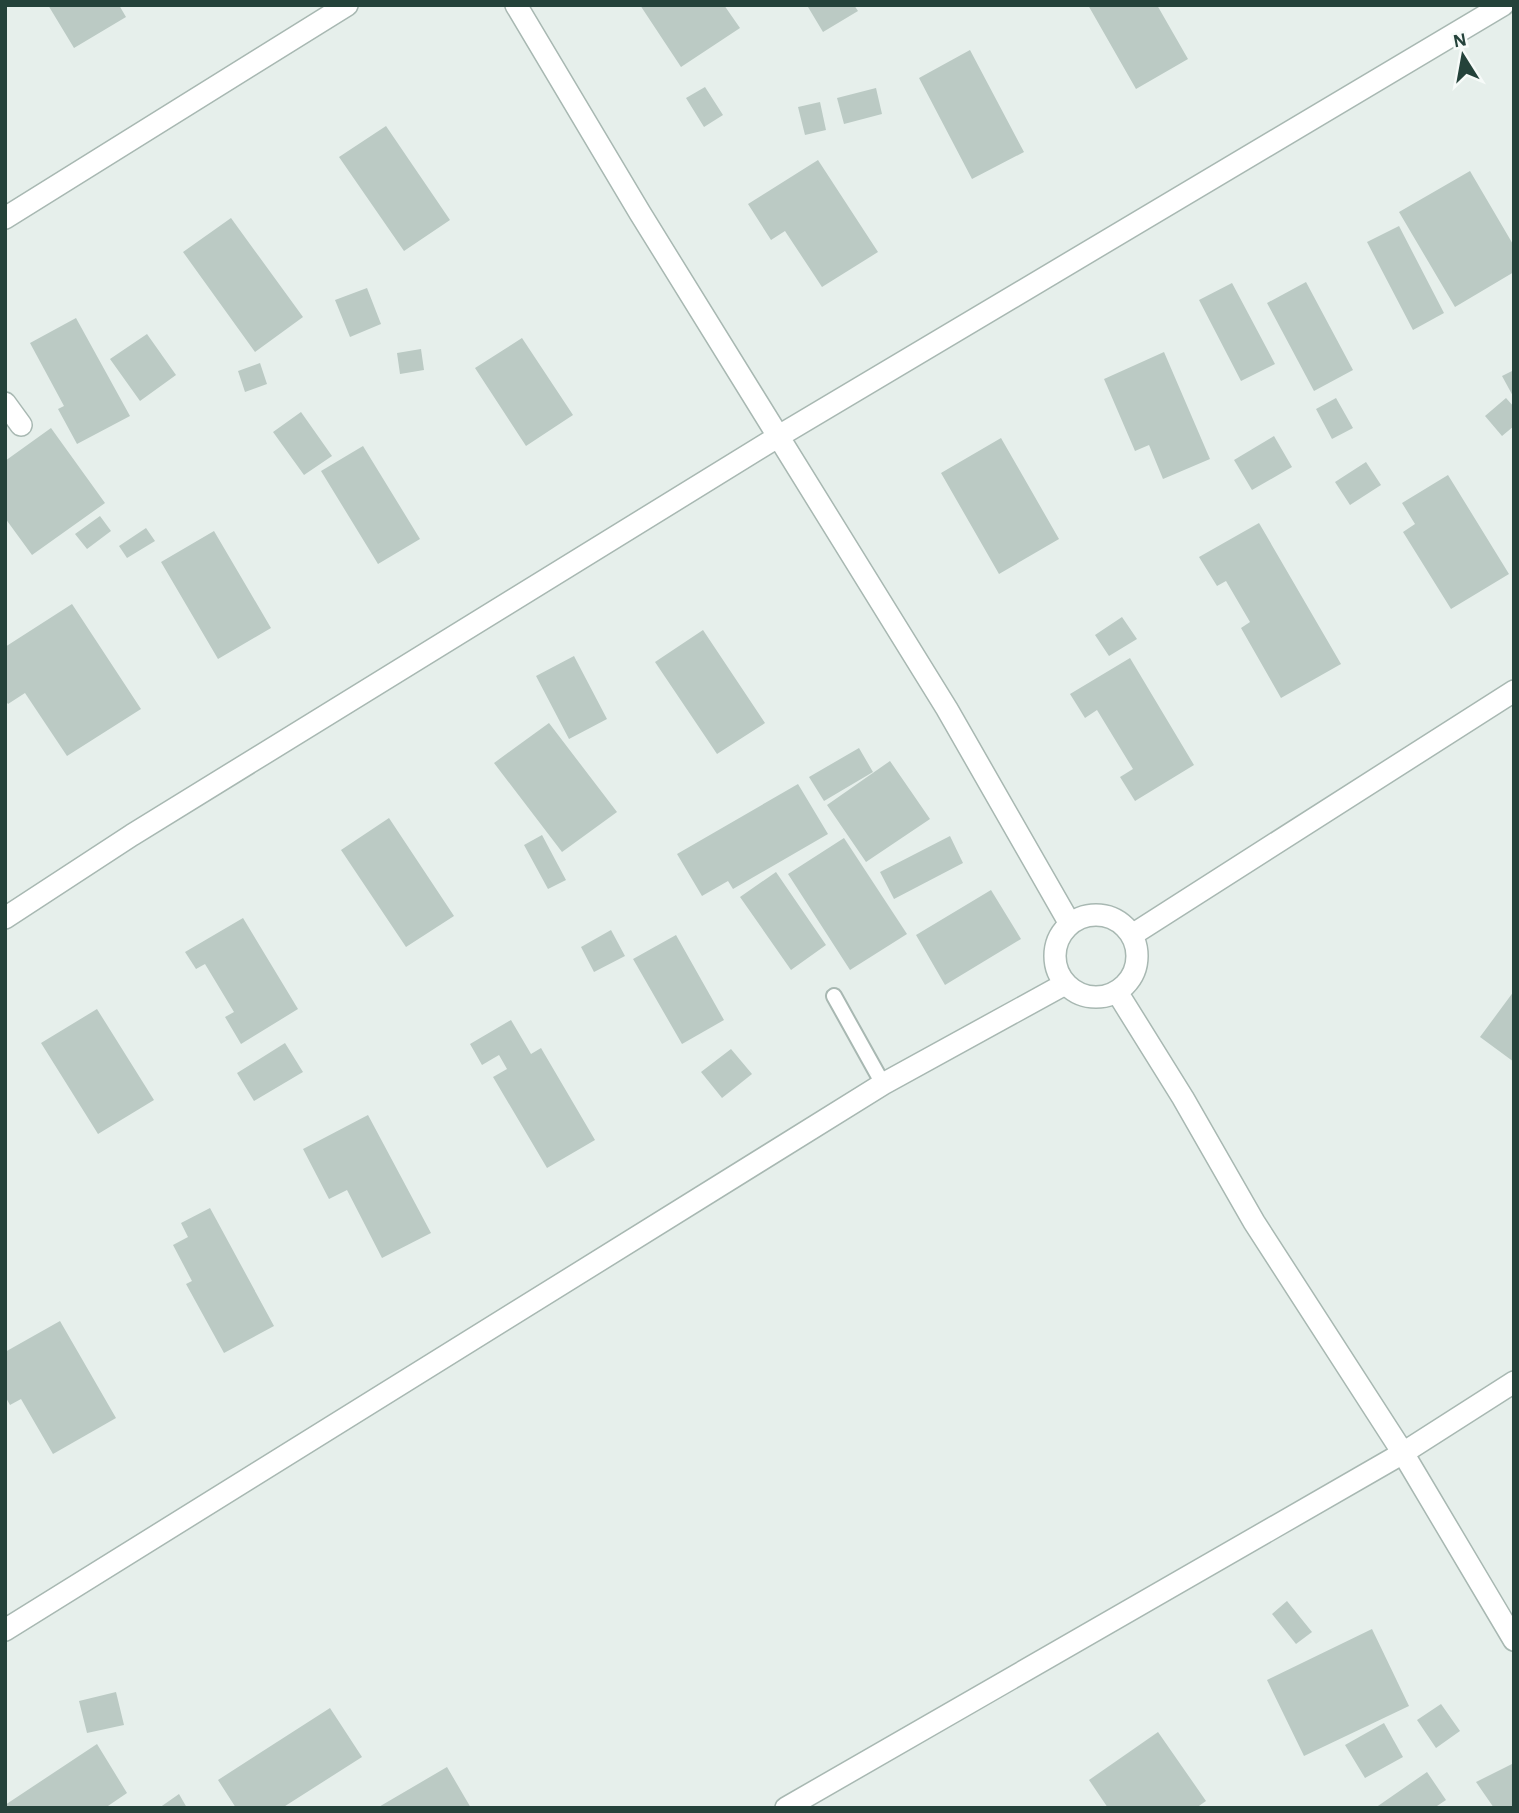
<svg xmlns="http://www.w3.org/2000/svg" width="1519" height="1813" font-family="'Alegreya Sans',sans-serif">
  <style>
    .building { fill: #bbcac4 }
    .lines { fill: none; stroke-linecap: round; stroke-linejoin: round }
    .service-casing { stroke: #a8b8b2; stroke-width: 18 }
    .minor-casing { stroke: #a8b8b2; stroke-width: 24 }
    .service { stroke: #fff; stroke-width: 14 }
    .minor { stroke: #fff; stroke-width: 21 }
  </style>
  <rect width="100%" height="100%" fill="#e6efeb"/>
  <path class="building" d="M 48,5 L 119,5 L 126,17 L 74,48 Z
    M 640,5 L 724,5 L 740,28 L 681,67 Z
    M 811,5 L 854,5 L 858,11 L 823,32 L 808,7 Z
    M 1088,5 L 1157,5 L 1188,59 L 1136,89 Z
    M 970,50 L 1024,152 L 972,179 L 919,78 Z
    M 705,87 L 723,115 L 704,127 L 686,98 Z
    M 876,88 L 882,114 L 844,124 L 837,98 Z
    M 820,102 L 826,130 L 805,135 L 798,107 Z
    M 386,126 L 450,220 L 404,251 L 339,157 Z
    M 818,160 L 878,252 L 822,287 L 785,231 L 771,240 L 748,204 Z
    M 1470,171 L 1514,246 L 1514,272 L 1455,307 L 1399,212 Z
    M 231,218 L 303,317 L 255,352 L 183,252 Z
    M 1399,226 L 1444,313 L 1413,330 L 1367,242 Z
    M 1306,282 L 1353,370 L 1314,391 L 1267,303 Z
    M 1232,283 L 1275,364 L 1241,381 L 1199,300 Z
    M 367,288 L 381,324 L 350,337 L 335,300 Z
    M 76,318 L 130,416 L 77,444 L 58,409 L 64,406 L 30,343 Z
    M 147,334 L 176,375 L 140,401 L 110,359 Z
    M 522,338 L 573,415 L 526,446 L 475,368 Z
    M 421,349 L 424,370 L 400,374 L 397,353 Z
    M 1164,352 L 1210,459 L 1163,479 L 1149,445 L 1135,451 L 1104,379 Z
    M 260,363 L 267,384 L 245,392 L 238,371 Z
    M 1514,370 L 1514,398 L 1502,376 Z
    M 1336,398 L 1353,428 L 1332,439 L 1316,409 Z
    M 1506,398 L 1514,407 L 1514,426 L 1502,436 L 1485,416 Z
    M 301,412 L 332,456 L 304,475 L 273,432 Z
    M 51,428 L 105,503 L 32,555 L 5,518 L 5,461 Z
    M 1274,436 L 1292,467 L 1252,490 L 1234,460 Z
    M 1001,438 L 1059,539 L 999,574 L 941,473 Z
    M 363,446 L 420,539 L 378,564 L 321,471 Z
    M 1366,462 L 1381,485 L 1350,505 L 1335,482 Z
    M 1448,475 L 1509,574 L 1451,609 L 1403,532 L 1415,524 L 1402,503 Z
    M 100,516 L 111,531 L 87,549 L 75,534 Z
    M 1259,523 L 1341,664 L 1281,698 L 1241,628 L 1250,622 L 1226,581 L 1217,586 L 1199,557 Z
    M 146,528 L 155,541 L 127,558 L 119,546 Z
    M 214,531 L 271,628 L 218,659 L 161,562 Z
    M 72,604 L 141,709 L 67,756 L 25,693 L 8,704 L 5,700 L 5,647 Z
    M 1122,617 L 1137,639 L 1109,656 L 1095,635 Z
    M 703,630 L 765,723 L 717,754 L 655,662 Z
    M 574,656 L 607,719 L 569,739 L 536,676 Z
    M 1130,658 L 1194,765 L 1135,801 L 1120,777 L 1133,769 L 1097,710 L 1085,718 L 1070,694 Z
    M 549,723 L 617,812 L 562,852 L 494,763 Z
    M 859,748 L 873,772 L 824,801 L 809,777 Z
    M 890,761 L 930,819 L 866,862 L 827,805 Z
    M 798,784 L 828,834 L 733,889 L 728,881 L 702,896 L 677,854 Z
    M 389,818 L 454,916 L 406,947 L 341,850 Z
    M 542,835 L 566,880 L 548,889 L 524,845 Z
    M 950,836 L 963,863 L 894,899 L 880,872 Z
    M 844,838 L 907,934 L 850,970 L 788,874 Z
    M 776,872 L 826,945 L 791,970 L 740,897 Z
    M 991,890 L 1021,939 L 945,985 L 916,935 Z
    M 243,918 L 298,1009 L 241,1044 L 225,1017 L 234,1012 L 205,964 L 196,969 L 185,952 Z
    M 611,930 L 625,956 L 594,972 L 581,947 Z
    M 676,935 L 724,1020 L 682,1044 L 633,959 Z
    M 1514,991 L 1514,1062 L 1480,1037 Z
    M 97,1009 L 154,1100 L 98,1134 L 41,1043 Z
    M 511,1020 L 531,1054 L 541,1048 L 595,1140 L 547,1168 L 493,1077 L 507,1069 L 499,1055 L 482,1065 L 470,1044 Z
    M 285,1043 L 303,1072 L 254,1101 L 237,1073 Z
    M 731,1049 L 752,1074 L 722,1098 L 701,1072 Z
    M 368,1115 L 431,1233 L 382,1258 L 347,1190 L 329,1199 L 303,1149 Z
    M 210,1208 L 274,1326 L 224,1353 L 186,1284 L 192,1281 L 173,1245 L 188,1237 L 181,1223 Z
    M 60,1321 L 116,1418 L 53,1454 L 21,1399 L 10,1405 L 5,1396 L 5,1352 Z
    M 1287,1601 L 1312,1632 L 1296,1644 L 1272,1614 Z
    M 1372,1629 L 1409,1706 L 1304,1756 L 1267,1680 Z
    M 116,1692 L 124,1725 L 87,1733 L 79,1701 Z
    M 1441,1704 L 1460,1731 L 1436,1748 L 1417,1720 Z
    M 330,1708 L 362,1757 L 282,1808 L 236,1808 L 218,1780 Z
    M 1384,1723 L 1403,1757 L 1365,1778 L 1345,1745 Z
    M 1158,1732 L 1206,1801 L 1196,1808 L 1108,1808 L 1089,1780 Z
    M 97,1744 L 127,1793 L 105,1808 L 5,1808 L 5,1805 Z
    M 1514,1763 L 1514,1808 L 1494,1808 L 1476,1782 Z
    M 447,1767 L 471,1808 L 377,1808 Z
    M 1427,1772 L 1446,1800 L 1434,1808 L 1375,1808 Z
    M 179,1794 L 187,1808 L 159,1808 Z"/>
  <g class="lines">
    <defs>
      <path id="service" d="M 834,996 L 883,1084"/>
      <path id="minor" d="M 516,5 L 640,213 L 947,709 L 1070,924
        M 5,218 L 347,5
        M 5,403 L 21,425
        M1055 956a41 41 0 1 1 82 0a41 41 0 1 1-82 0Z
        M 5,918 L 132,835 L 779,436 L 1503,5
        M 1132,935 L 1514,691
        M 1117,992 L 1183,1098 L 1254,1222 L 1403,1453 L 1514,1640
        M 5,1630 L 883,1084 L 1065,984
        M 786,1808 L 1403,1453 L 1514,1382"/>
    </defs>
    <use href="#service" class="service-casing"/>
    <use href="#minor" class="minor-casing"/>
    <use href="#service" class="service"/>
    <use href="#minor" class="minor"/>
  </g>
  <rect width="1519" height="1813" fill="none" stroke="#24423a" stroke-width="14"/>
  <g transform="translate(1463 56) rotate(349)" stroke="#f7fbf9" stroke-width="5" paint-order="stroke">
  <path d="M0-5L12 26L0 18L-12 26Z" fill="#24423a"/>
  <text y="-10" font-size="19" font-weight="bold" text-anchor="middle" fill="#24423a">N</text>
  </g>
</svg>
